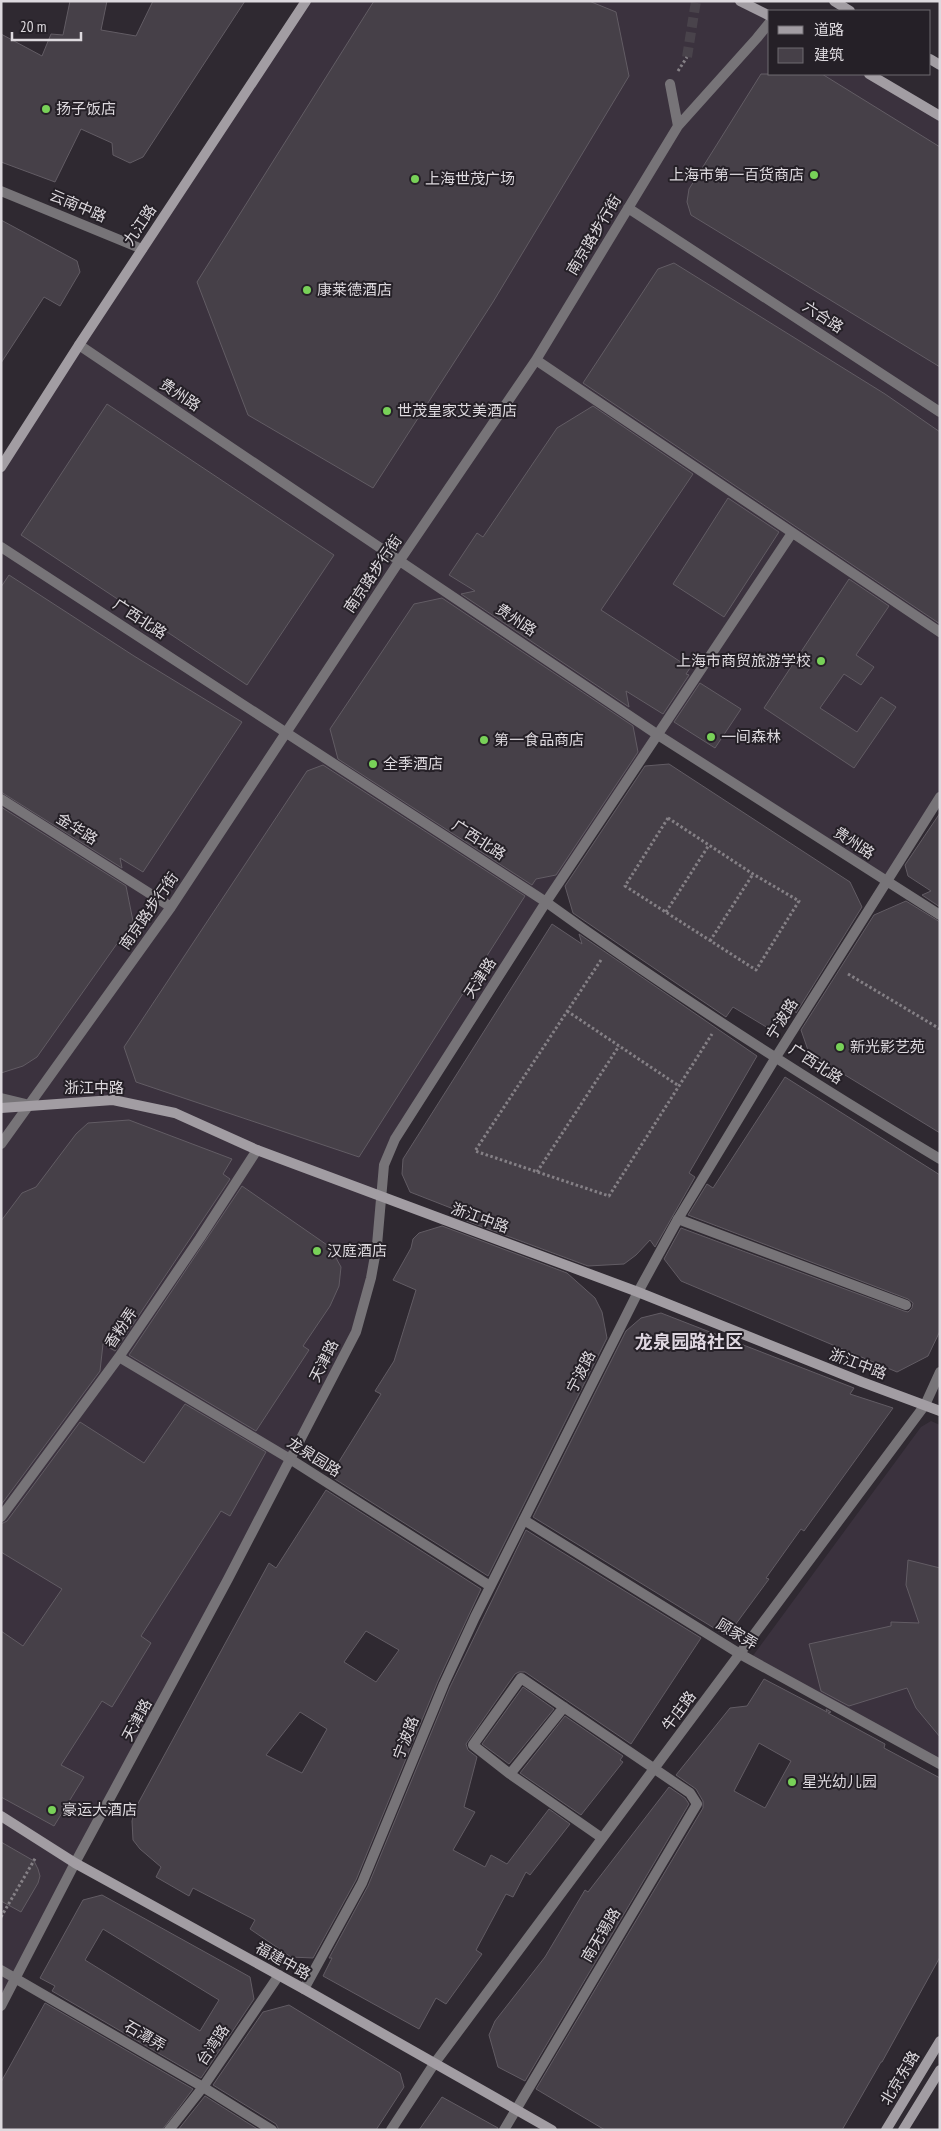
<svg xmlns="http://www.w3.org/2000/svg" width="941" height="2131" font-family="'PT Sans Narrow','Noto Sans SC',sans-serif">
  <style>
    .built { fill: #3b323e }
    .building { fill: #464048; stroke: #625c64; fill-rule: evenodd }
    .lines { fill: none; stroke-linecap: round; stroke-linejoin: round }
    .street-tunnel { stroke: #49434b; stroke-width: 10; stroke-dasharray: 10 5; stroke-linecap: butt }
    .path { stroke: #858086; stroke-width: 3; stroke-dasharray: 2.5 2.5; stroke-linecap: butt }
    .lane { stroke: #777478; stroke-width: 10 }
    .street { stroke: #777478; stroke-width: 10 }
    .secondary { stroke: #a29da3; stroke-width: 10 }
    .poi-dot { fill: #78d158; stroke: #252027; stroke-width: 2 }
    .labels { text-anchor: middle; stroke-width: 4; stroke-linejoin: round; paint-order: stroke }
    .poi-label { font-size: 15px; fill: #ddd9de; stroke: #252027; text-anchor: start }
    .street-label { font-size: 15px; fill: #ddd9de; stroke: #252027 }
    .quarter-label { font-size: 18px; font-weight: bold; fill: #dfd7e1; stroke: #252027 }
  </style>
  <rect width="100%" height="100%" fill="#2f2931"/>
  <path class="built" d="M 306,1 L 739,1 L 770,16 L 770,74 L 866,74 L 940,119 L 940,797 L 886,881 L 658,735 L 384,1165 L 377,1245 L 356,1332 L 1,2006 L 1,467 Z
    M 931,1421 L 940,1425 L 940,1760 L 752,1657 L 921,1427 Z"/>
  <path class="building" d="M 70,1 L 107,1 L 101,30 L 136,36 L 153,1 L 245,1 L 143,157 L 130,163 L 113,155 L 112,143 L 81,129 L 55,182 L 1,162 L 1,34 L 42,56 L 51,34 L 63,35 Z
    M 374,1 L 589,1 L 616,12 L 629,76 L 493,302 L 373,488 L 248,415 L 197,282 Z
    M 761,74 L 822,74 L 940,147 L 940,367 L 691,215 L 687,202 L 689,189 Z
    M 1,220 L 77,261 L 80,272 L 60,306 L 44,297 L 1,363 Z
    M 674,263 L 885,394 L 940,432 L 940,624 L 583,383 L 658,269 Z
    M 107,404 L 334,555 L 247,685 L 21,535 Z
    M 593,406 L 693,474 L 601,610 L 690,668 L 686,674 L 689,675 L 663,714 L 626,691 L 629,707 L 461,594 L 475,591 L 449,575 L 477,533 L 483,537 L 557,428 Z
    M 728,498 L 779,532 L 724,617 L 673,584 Z
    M 9,575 L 134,656 L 242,722 L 143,872 L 120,858 L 122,868 L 1,792 L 1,587 Z
    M 849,579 L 889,606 L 856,655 L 874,667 L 861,685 L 844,674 L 820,708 L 857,732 L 881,697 L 896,707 L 854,768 L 764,708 Z
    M 442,598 L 633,726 L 638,752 L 556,875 L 536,879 L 532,885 L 338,759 L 330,729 L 414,604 Z
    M 700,683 L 741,709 L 715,748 L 674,722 Z
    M 669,764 L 850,882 L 862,907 L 796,1013 L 792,1001 L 773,1031 L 733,1007 L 726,1017 L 573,913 L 565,886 L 645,766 Z
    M 323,765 L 525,896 L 359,1157 L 136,1082 L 124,1047 L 307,771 Z
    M 1,807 L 126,886 L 133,921 L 37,1057 L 23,1066 L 1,1073 Z
    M 940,813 L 940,907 L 922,895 L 931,891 L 908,876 L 905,865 Z
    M 906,901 L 940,922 L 940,1133 L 809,1053 L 801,1030 L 874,915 Z
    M 552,924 L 582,944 L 579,934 L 757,1056 L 689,1173 L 695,1177 L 655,1247 L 650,1240 L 636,1255 L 624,1264 L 588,1266 L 464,1220 L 474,1217 L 410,1192 L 402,1174 L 403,1159 Z
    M 785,1077 L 940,1175 L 940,1331 L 928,1356 L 897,1372 L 681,1281 L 664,1259 L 681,1228 L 904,1311 L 908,1312 L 912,1308 L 913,1303 L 908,1299 L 688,1215 L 707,1184 L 713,1188 Z
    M 129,1120 L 232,1159 L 223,1174 L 230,1179 L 115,1351 L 103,1344 L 100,1371 L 1,1505 L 1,1221 L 22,1193 L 36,1187 L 76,1134 L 88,1123 Z
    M 242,1186 L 330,1247 L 341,1267 L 339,1286 L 330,1306 L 303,1346 L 309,1350 L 256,1431 L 129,1355 Z
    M 442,1226 L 567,1273 L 595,1298 L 602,1312 L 607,1338 L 488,1576 L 330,1476 L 381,1394 L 375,1391 L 394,1361 L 416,1290 L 393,1280 L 411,1248 L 413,1239 L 419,1233 Z
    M 661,1313 L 854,1388 L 850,1394 L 893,1408 L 804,1531 L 801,1529 L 766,1578 L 769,1579 L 727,1636 L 533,1517 L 626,1331 L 641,1318 Z
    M 185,1404 L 266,1452 L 230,1516 L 221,1511 L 141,1636 L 151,1643 L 112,1707 L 102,1701 L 61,1765 L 84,1777 L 54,1826 L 1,1797 L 1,1631 L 23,1646 L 62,1589 L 1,1552 L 1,1524 L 7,1521 L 80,1422 L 144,1463 Z
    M 326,1490 L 481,1589 L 438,1681 L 356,1880 L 313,1958 L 291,1957 L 250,1929 L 255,1920 L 193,1888 L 189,1896 L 156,1877 L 161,1867 L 140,1849 L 133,1840 L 132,1821 L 135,1809 L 269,1563 L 276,1568 ZM 366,1631 L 399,1650 L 376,1682 L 344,1662 ZM 300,1712 L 327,1729 L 302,1773 L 266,1755 Z
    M 526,1530 L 701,1638 L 631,1744 L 525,1672 L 519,1672 L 515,1674 L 466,1744 L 468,1750 L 477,1757 L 464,1807 L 475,1812 L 453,1850 L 485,1867 L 491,1855 L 507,1864 L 549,1809 L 570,1824 L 530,1875 L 526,1872 L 513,1897 L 506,1894 L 476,1950 L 482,1954 L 446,2004 L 436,1998 L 419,2029 L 323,1976 L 332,1958 L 329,1958 L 368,1886 L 450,1687 Z
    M 908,1560 L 940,1568 L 940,1737 L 916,1708 L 907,1688 L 849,1706 L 821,1691 L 809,1644 L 891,1626 L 891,1622 L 919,1623 L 906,1585 Z
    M 764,1679 L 827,1712 L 826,1709 L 831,1712 L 828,1713 L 885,1744 L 884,1748 L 940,1778 L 940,1957 L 882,2062 L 881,2062 L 842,2130 L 605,2130 L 536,2089 L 703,1808 L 703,1801 L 696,1789 L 676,1775 L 730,1708 L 747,1706 ZM 759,1743 L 791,1761 L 765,1808 L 734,1791 Z
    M 523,1687 L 554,1709 L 509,1764 L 482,1744 Z
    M 565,1716 L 623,1756 L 620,1760 L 623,1762 L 581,1815 L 520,1773 Z
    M 669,1787 L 685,1798 L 689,1804 L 525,2081 L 498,2067 L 489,2035 L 495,2021 L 545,1957 L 585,1890 L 588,1892 Z
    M 1,1842 L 34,1861 L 38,1869 L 40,1876 L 38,1883 L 21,1912 L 1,1901 Z
    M 102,1895 L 250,1977 L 254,1999 L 201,2078 L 52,1991 L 55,1986 L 40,1978 L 83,1900 ZM 103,1929 L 219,2000 L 200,2031 L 85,1960 Z
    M 45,2003 L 193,2089 L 162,2130 L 1,2130 L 1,2082 Z
    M 289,2005 L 400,2073 L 404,2087 L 376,2130 L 279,2130 L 276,2124 L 213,2085 L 263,2012 Z
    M 205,2096 L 259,2130 L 178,2130 Z
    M 442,2097 L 498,2128 L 497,2130 L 419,2130 Z"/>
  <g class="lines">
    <path class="street-tunnel" d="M 687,57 L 696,1"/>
    <path class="path" d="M 678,71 L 687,57
      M 668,818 L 753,874 L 799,901 L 756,970 L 625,886 Z
      M 666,912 L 709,845
      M 710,941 L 753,874
      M 601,960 L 475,1151 L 609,1196 L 712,1034
      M 848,974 L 940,1029
      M 567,1011 L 679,1086
      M 537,1172 L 619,1046
      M 1,1917 L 36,1857"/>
    <path class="lane" d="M 678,1219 L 906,1305
      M 119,1357 L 290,1459 L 490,1586
      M 1,1517 L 119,1357 L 200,1238 L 257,1150
      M 524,1520 L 740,1654 L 940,1764
      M 510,1774 L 564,1707
      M 1,1970 L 203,2087 L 272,2130
      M 169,2130 L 203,2087 L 279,1975
      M 504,2130 L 697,1804 L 690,1793 L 521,1678 L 473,1745 L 510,1774 L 602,1838"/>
    <path class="street" d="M 670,84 L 678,126
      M 1,191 L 142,249
      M 628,208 L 940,412
      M 79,345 L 658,735 L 940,915
      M 536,360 L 940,632
      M 1,547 L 546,902 C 673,994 806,1079 940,1159
      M 1,799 L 171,907
      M 1,1098 L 30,1105
      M 1,1144 L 171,907 L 400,560 L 536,360 L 678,126 L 757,38 L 770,22
      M 304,1989 L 362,1883 L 444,1684 L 475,1617 L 638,1292 L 678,1219 L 776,1057 L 940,797
      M 1,2006 L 75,1863 L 228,1579 L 356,1332 L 371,1278 L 377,1245 L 384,1165 L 395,1139 L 546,902 L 792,533
      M 391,2130 L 434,2064 L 925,1405 L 940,1372"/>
    <path class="secondary" d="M 740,1 L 770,16
      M 834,1 L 850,11
      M 930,59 L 940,65
      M 869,74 L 940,116
      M 1,467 L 79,345 L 306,1
      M 1,1108 L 113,1100 L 175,1113 L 257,1150 L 638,1292 L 862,1382 L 940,1411
      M 1,1816 L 75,1863 L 304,1989 L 552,2130
      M 886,2130 L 940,2041
      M 903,2130 L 940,2070"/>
  </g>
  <g class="poi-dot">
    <circle cx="46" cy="109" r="5"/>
    <circle cx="814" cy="175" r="5"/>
    <circle cx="415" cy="179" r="5"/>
    <circle cx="307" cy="290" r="5"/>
    <circle cx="387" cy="411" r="5"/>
    <circle cx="821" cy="661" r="5"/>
    <circle cx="711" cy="737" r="5"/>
    <circle cx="484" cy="740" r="5"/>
    <circle cx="373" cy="764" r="5"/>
    <circle cx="840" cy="1047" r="5"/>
    <circle cx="317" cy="1251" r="5"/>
    <circle cx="792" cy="1782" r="5"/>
    <circle cx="52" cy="1810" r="5"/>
  </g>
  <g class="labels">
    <g class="poi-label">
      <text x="56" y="114">扬子饭店</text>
      <text x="804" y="180" text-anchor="end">上海市第一百货商店</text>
      <text x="425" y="184">上海世茂广场</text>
      <text x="317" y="295">康莱德酒店</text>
      <text x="397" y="416">世茂皇家艾美酒店</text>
      <text x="811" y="666" text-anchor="end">上海市商贸旅游学校</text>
      <text x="721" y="742">一间森林</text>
      <text x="494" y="745">第一食品商店</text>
      <text x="383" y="769">全季酒店</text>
      <text x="850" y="1052">新光影艺苑</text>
      <text x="327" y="1256">汉庭酒店</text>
      <text x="802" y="1787">星光幼儿园</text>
      <text x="62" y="1815">豪运大酒店</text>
    </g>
    <g class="street-label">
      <text transform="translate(78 206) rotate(23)" y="5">云南中路</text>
      <text transform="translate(140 225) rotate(-56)" y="5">九江路</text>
      <text transform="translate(594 235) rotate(-59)" y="5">南京路步行街</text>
      <text transform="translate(823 317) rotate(33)" y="5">六合路</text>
      <text transform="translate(180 395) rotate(34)" y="5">贵州路</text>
      <text transform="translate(373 574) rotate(-56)" y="5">南京路步行街</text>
      <text transform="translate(140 619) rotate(33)" y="5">广西北路</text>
      <text transform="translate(516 620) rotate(34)" y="5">贵州路</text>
      <text transform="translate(77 829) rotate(32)" y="5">金华路</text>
      <text transform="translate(479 840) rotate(33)" y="5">广西北路</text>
      <text transform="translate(854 843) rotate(33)" y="5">贵州路</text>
      <text transform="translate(149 911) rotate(-55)" y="5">南京路步行街</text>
      <text transform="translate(480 978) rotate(-57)" y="5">天津路</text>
      <text transform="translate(782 1019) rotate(-58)" y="5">宁波路</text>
      <text transform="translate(816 1064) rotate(33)" y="5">广西北路</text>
      <text x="94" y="1093">浙江中路</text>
      <text transform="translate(480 1218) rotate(20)" y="5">浙江中路</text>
      <text transform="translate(121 1328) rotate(-56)" y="5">香粉弄</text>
      <text transform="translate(324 1361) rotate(-63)" y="5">天津路</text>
      <text transform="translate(858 1364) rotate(21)" y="5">浙江中路</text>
      <text transform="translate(581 1372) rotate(-63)" y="5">宁波路</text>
      <text transform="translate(314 1457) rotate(32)" y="5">龙泉园路</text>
      <text transform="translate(737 1634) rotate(31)" y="5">顾家弄</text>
      <text transform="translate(679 1711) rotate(-53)" y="5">牛庄路</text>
      <text transform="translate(137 1720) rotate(-62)" y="5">天津路</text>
      <text transform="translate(406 1738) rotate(-69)" y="5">宁波路</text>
      <text transform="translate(601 1935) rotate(-59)" y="5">南无锡路</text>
      <text transform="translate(283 1961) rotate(29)" y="5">福建中路</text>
      <text transform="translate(145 2036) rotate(30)" y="5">石潭弄</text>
      <text transform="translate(213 2045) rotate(-56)" y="5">台湾路</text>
      <text transform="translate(900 2078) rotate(-59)" y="5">北京东路</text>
    </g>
    <g class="quarter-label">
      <text x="689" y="1348">龙泉园路社区</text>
    </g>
  </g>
  <rect width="941" height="2131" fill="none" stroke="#ddd9de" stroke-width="5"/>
  <rect x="768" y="10" width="162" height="65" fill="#252027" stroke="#6f6a70"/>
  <rect x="778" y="26" width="25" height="8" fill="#a29da3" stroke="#6f6a70"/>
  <text x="814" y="35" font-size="15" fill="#ddd9de">道路</text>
  <rect x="778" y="48" width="25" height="15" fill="#464048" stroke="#6f6a70"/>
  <text x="814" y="60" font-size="15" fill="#ddd9de">建筑</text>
  <path d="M12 32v8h69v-8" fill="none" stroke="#ddd9de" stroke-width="2.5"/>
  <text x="20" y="32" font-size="15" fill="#ddd9de" stroke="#252027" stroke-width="4" paint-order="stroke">20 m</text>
</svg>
